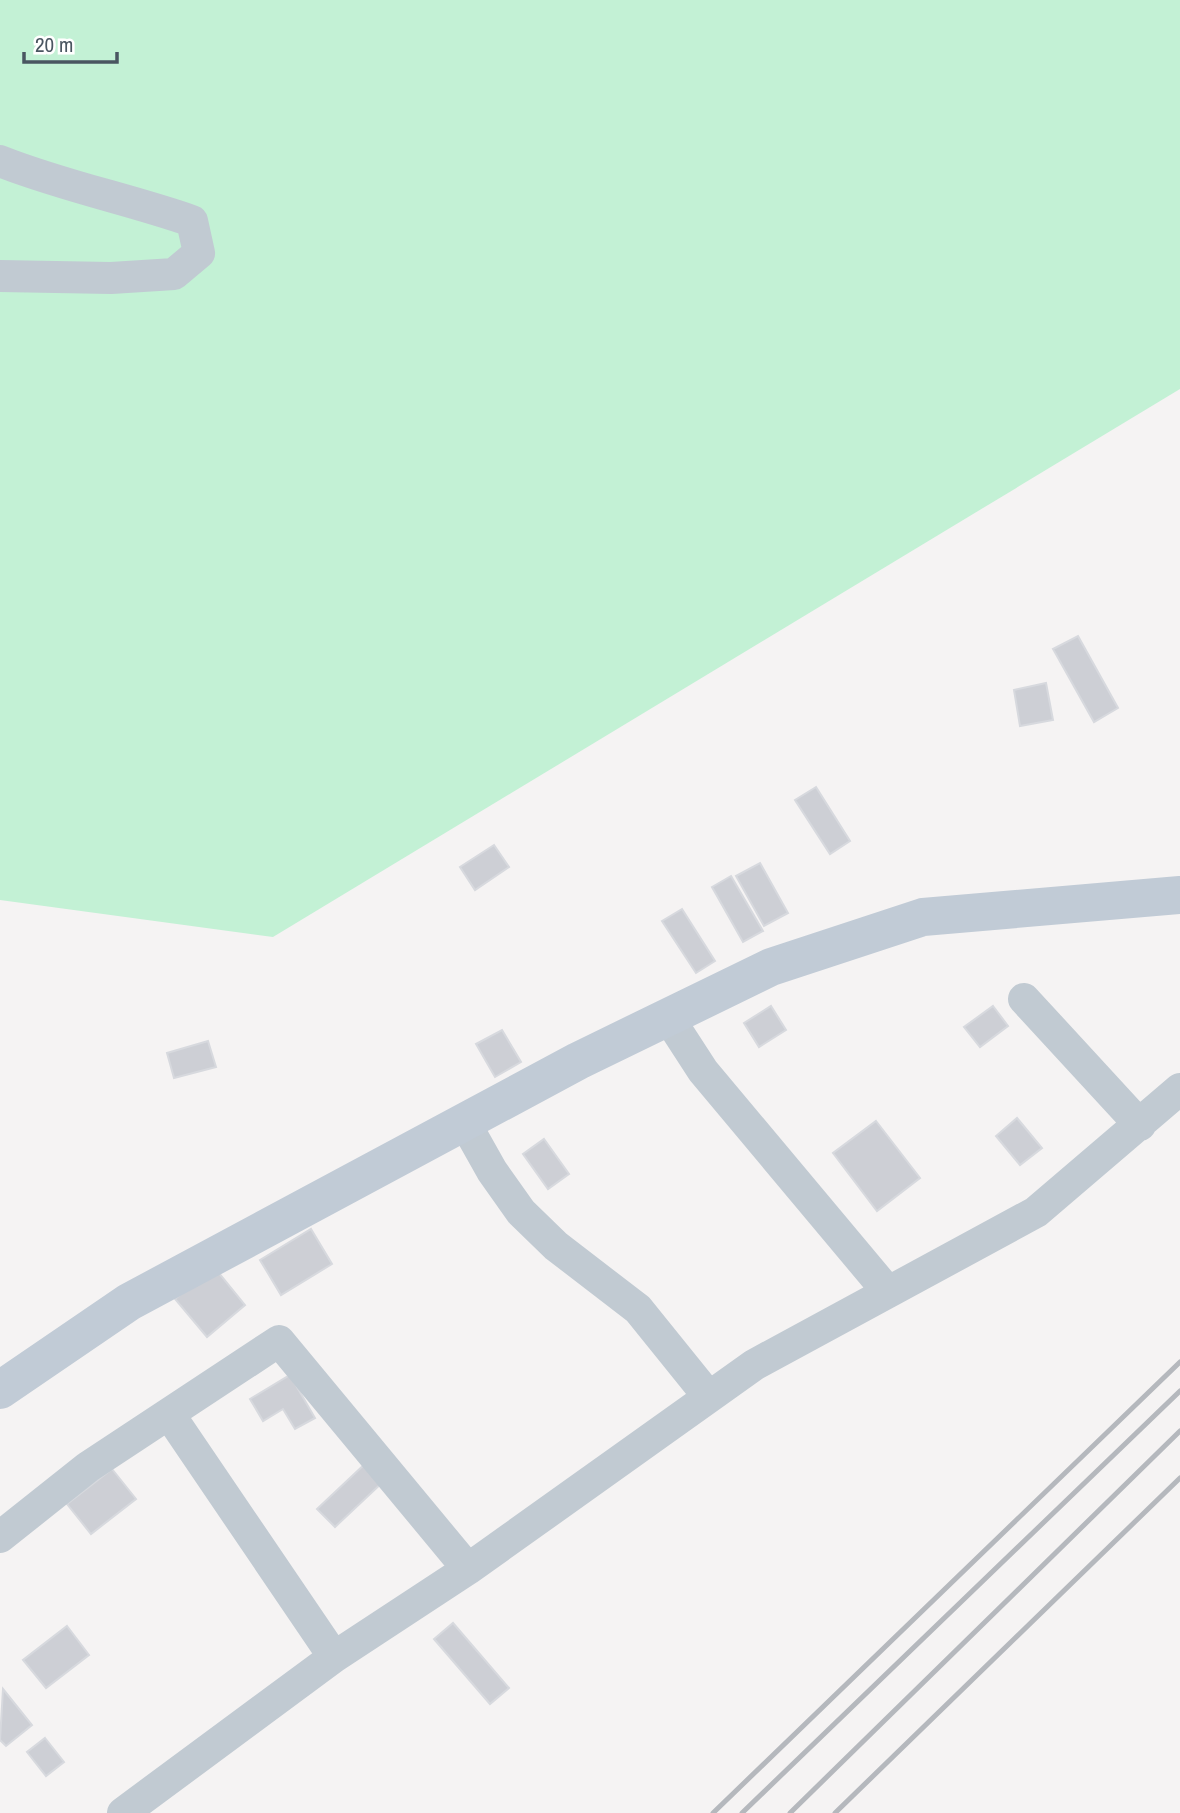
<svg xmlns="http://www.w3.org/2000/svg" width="1180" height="1813" font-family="'Archivo Narrow',sans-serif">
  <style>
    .green { fill: #c3f1d5 }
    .building { fill: #cdcfd5; stroke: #d7d9de; stroke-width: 2 }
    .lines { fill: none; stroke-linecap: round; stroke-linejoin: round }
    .street { stroke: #c1cad2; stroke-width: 32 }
    .secondary { stroke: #c1cbd6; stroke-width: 38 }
    .rail { stroke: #b5b8bd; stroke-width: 5 }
  </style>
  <rect width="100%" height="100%" fill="#f5f3f3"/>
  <path class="green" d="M 0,0 L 1180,0 L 1180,389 L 273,937 L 0,900 Z"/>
  <path class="building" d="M 1078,636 L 1118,708 L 1094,722 L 1053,649 Z
    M 1046,683 L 1053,720 L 1020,726 L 1014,690 Z
    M 816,787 L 850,841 L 830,854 L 795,800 Z
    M 494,845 L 509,867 L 475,890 L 460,867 Z
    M 760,863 L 788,913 L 764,926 L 736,876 Z
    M 731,876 L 763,931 L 743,942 L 712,887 Z
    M 682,909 L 715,961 L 696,973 L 662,921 Z
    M 771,1006 L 786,1030 L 759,1047 L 744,1023 Z
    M 993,1006 L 1008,1026 L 980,1047 L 964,1027 Z
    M 502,1030 L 521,1062 L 495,1077 L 476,1044 Z
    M 208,1041 L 216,1067 L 174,1078 L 167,1053 Z
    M 1017,1118 L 1042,1148 L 1020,1165 L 996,1136 Z
    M 876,1121 L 920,1178 L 877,1211 L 833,1153 Z
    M 544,1139 L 569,1174 L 548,1189 L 523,1154 Z
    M 311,1229 L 332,1264 L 281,1295 L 260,1260 Z
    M 214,1267 L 245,1305 L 207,1337 L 175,1299 Z
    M 290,1375 L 315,1418 L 295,1429 L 283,1409 L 263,1421 L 250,1399 Z
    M 367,1462 L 384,1481 L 335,1527 L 317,1509 Z
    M 112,1469 L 136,1499 L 91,1534 L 67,1504 Z
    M 453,1623 L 509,1688 L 490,1704 L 434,1639 Z
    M 67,1626 L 89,1655 L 46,1688 L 23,1660 Z
    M 3,1689 L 32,1725 L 6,1746 L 0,1740 Z
    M 45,1738 L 64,1762 L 46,1776 L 27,1752 Z"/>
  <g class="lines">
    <path class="street" d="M 0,161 C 63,186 129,199 192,221 L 199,253 L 174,274 L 111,278 L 0,276
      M 1024,999 L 1140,1125
      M 668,1017 L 703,1071 L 888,1292
      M 465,1123 L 492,1171 L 521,1212 L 556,1246 L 638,1309 L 709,1397
      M 169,1414 L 334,1657
      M 0,1537 L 88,1467 L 279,1341 L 468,1569
      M 123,1813 L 334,1657 L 468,1569 L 754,1365 L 1036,1212 L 1180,1089"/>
    <path class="secondary" d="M 0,1390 L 129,1302 L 578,1061 L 771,967 L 923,917 L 1180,895"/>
    <path class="rail" d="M 713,1813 L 1180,1362
      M 742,1813 L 1180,1391
      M 790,1813 L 1180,1431
      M 835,1813 L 1180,1478"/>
  </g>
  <path d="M24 52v10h93v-10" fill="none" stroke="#4a5661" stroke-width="3.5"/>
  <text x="35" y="52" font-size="21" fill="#4a5661" stroke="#ffffff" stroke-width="5" paint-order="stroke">20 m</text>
</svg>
